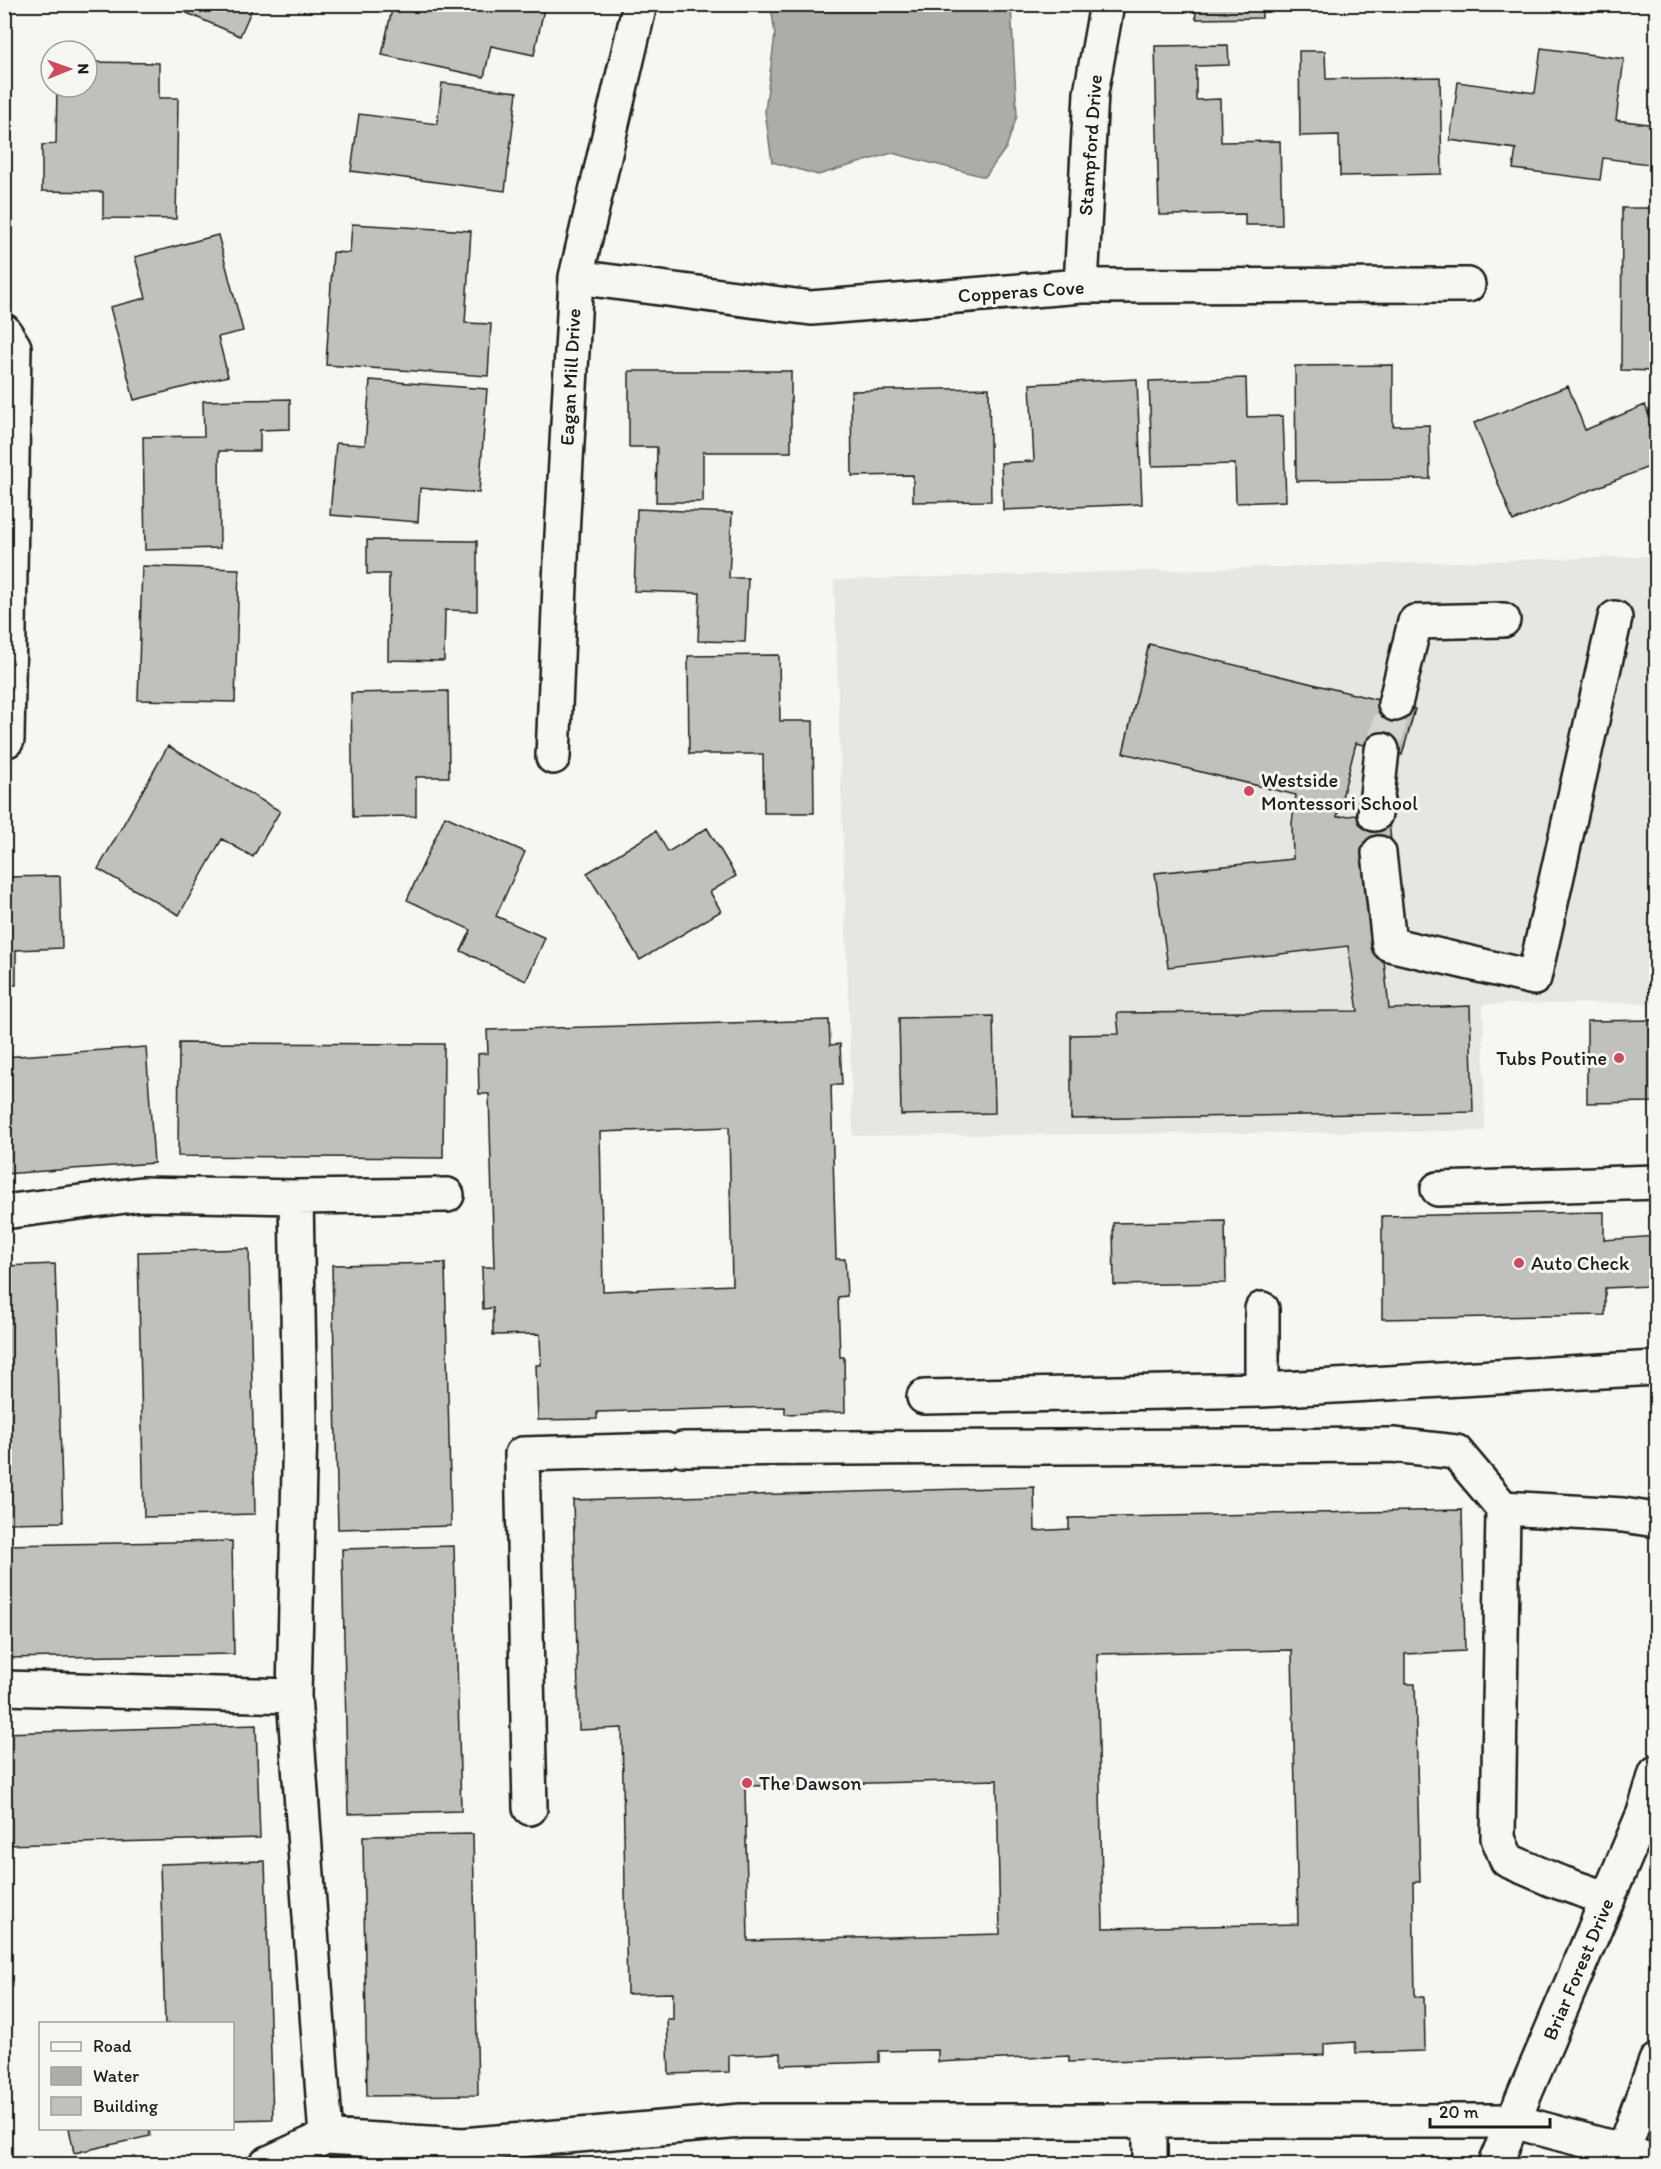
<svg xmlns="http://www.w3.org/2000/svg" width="1661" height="2169" font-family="Itim,sans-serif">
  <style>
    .built { fill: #e6e6e2 }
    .water { fill: #acaca9; stroke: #727271; stroke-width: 1.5 }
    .building { fill: #c0c0bd; stroke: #1c1c1c; stroke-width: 1.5; fill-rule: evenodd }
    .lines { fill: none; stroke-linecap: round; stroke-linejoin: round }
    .minor-tunnel { stroke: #d5d5d2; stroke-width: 33; stroke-dasharray: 33 16; stroke-linecap: butt }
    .minor-casing { stroke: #1c1c1c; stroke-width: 38 }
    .major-casing { stroke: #1c1c1c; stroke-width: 38 }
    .minor { stroke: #f6f6f2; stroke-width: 33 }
    .major { stroke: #f6f6f2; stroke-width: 33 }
    .poi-dot { fill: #d1495b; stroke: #f6f6f2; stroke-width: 2 }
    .labels { text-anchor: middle; stroke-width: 6; stroke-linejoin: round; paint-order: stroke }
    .street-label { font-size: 20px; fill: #1c1c1c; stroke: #f6f6f2 }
    .poi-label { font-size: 20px; fill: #1c1c1c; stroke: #f6f6f2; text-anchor: start }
  </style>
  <rect width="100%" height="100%" fill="#f6f6f2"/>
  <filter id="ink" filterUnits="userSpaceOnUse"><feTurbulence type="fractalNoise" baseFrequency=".0167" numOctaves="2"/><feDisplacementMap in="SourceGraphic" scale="12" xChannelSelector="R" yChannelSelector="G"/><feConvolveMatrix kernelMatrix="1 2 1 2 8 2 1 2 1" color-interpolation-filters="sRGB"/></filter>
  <g filter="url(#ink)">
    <path class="built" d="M 1656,556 L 1656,1003 L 1483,1004 L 1485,1131 L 853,1136 L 834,580 Z"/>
    <path class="water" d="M 771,5 L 1011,5 L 1017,116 L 1006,148 L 985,177 L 892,153 L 818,175 L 772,162 L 765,111 L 775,35 Z"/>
    <path class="building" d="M 191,4 L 254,4 L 240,36 L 187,13 Z
      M 393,4 L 545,4 L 534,55 L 491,46 L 484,77 L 382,55 Z
      M 1195,4 L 1262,4 L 1262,18 L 1196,19 Z
      M 1228,45 L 1229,65 L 1196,66 L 1196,100 L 1220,99 L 1221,142 L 1280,141 L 1282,225 L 1245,225 L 1245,214 L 1159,215 L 1155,46 Z
      M 1541,48 L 1624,59 L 1616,120 L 1656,125 L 1656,165 L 1603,158 L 1600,180 L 1513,169 L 1516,149 L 1450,140 L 1458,82 L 1535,93 Z
      M 1299,51 L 1325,51 L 1326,79 L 1440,77 L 1442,174 L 1340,176 L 1339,135 L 1300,136 Z
      M 87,62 L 159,63 L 159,98 L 178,98 L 176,219 L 103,218 L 103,192 L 42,191 L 42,145 L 56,144 L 57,87 L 87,87 Z
      M 442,83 L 517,92 L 505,191 L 351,171 L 359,114 L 437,124 Z
      M 1622,208 L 1656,208 L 1656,371 L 1621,370 Z
      M 352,224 L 471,231 L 465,323 L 491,324 L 488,376 L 326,365 L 333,252 L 350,253 Z
      M 218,235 L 243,331 L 218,337 L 228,376 L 134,400 L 110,307 L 146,298 L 135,257 Z
      M 1393,365 L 1393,426 L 1429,425 L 1430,479 L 1296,481 L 1295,366 Z
      M 629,371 L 791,371 L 791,452 L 703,452 L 703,502 L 656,502 L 657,447 L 629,447 Z
      M 1246,378 L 1247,417 L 1283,416 L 1286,501 L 1236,503 L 1235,464 L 1152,466 L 1149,381 Z
      M 1137,379 L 1142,504 L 1003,510 L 1001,463 L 1034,461 L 1030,384 Z
      M 370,380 L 487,389 L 479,493 L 420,488 L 418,522 L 330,515 L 336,443 L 365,445 Z
      M 1568,386 L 1585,430 L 1645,405 L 1656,434 L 1656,464 L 1513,521 L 1474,423 Z
      M 989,388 L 991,501 L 913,502 L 913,475 L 852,476 L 851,391 Z
      M 290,399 L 290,429 L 260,430 L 260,451 L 219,451 L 220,548 L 145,550 L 143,437 L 204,436 L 203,401 Z
      M 637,509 L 732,513 L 729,578 L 748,578 L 745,642 L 698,641 L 700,593 L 634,591 Z
      M 367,540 L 477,541 L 477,611 L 445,610 L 444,661 L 388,660 L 389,574 L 367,574 Z
      M 142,566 L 239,569 L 235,702 L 138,700 Z
      M 1149,644 L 1415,709 L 1402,755 L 1356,743 L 1337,817 L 1388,812 L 1392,851 L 1373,853 L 1389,1009 L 1470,1006 L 1473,1112 L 1071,1119 L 1071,1035 L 1119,1034 L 1117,1013 L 1358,1011 L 1348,946 L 1168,967 L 1155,873 L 1293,859 L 1292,823 L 1296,795 L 1123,753 Z
      M 779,655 L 780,721 L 813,721 L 814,813 L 764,813 L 763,754 L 689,754 L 688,656 Z
      M 448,691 L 449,777 L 416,777 L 416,816 L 353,817 L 351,693 Z
      M 168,746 L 280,811 L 253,857 L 222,839 L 179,915 L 98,869 Z
      M 445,816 L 525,852 L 496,916 L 545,938 L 526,981 L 461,951 L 471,930 L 407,900 Z
      M 707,828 L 736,876 L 710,892 L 721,911 L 640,960 L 587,873 L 656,831 L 668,852 Z
      M 60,876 L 62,948 L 16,950 L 16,985 L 4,985 L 4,877 Z
      M 993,1016 L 995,1113 L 901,1115 L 899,1018 Z
      M 829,1020 L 830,1045 L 840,1044 L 842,1085 L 831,1085 L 836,1259 L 845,1259 L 847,1296 L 838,1297 L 840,1357 L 844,1357 L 845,1412 L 785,1414 L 785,1407 L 597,1412 L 597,1419 L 538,1420 L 536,1365 L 541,1365 L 540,1334 L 493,1335 L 493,1308 L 483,1309 L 482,1267 L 494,1267 L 489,1094 L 479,1094 L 478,1054 L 488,1053 L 487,1030 ZM 729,1127 L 732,1285 L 603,1291 L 600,1132 Z
      M 1656,1020 L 1656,1102 L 1587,1103 L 1587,1065 L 1581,1065 L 1581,1052 L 1587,1052 L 1587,1021 Z
      M 179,1043 L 444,1044 L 443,1158 L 178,1156 Z
      M 146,1047 L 154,1163 L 4,1174 L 4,1057 Z
      M 1604,1212 L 1604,1240 L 1656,1236 L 1656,1290 L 1649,1290 L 1649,1286 L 1605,1288 L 1605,1315 L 1382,1319 L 1382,1216 Z
      M 1225,1221 L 1226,1283 L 1114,1285 L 1113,1223 Z
      M 249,1249 L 255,1514 L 144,1517 L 138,1252 Z
      M 445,1263 L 451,1526 L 338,1529 L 332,1265 Z
      M 55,1264 L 63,1522 L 4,1523 L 4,1266 Z
      M 1034,1487 L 1035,1531 L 1069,1529 L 1069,1518 L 1462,1510 L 1465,1651 L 1405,1654 L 1405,1684 L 1415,1684 L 1420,1882 L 1413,1882 L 1415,1997 L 1424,1997 L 1425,2051 L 1356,2053 L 1355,2042 L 1324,2044 L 1324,2055 L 1069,2062 L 1069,2056 L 938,2062 L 938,2050 L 879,2051 L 879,2062 L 781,2065 L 781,2053 L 729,2055 L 729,2072 L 669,2074 L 667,2019 L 673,2019 L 673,1993 L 627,1994 L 622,1728 L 579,1730 L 573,1500 ZM 1292,1650 L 1298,1924 L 1103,1928 L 1097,1654 ZM 997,1780 L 1000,1934 L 748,1941 L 745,1786 Z
      M 232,1541 L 234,1654 L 4,1658 L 4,1545 Z
      M 454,1546 L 461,1811 L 348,1814 L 342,1549 Z
      M 256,1725 L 260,1838 L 4,1845 L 4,1733 Z
      M 473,1834 L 478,2095 L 367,2096 L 363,1836 Z
      M 265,1861 L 273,2119 L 232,2120 L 232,2024 L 165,2024 L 160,1864 Z
      M 69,2128 L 149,2128 L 150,2136 L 74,2153 Z"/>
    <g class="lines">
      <path class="minor-tunnel" d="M 1382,750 L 1395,704"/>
      <defs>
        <path id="minor" d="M 576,277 L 811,308 L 1081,286 L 1468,285
          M 1081,286 L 1091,93 L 1107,4
          M 4,331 L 14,347 L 7,740
          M 1395,704 L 1415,622 L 1503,620
          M 553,757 L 562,535 L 576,277 L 640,4
          M 1375,814 L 1382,750
          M 1379,853 L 1389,944 L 1534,978 L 1615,618
          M 1438,1189 L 1656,1182
          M 296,1197 L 300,1423 L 294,1696 L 326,2137
          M 4,1212 L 141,1194 L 296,1197 L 447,1195
          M 1262,1309 L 1262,1390
          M 924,1397 L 1262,1390 L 1656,1368
          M 683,1449 L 1393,1445 L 1456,1452 L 1503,1508 L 1498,1838 L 1507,1860 L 1553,1880 L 1608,1899
          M 1503,1508 L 1623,1515 L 1656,1520
          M 4,1688 L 294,1696
          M 530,1808 L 522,1454 L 666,1450
          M 1150,2121 L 1150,2164
          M 266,2164 L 326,2137 L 463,2145 L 741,2121 L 1513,2121 L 1624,2151 L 1656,2163"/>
        <path id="major" d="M 1495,2164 L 1644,1813 L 1656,1773
          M 1618,2164 L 1656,2061"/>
      </defs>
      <use href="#minor" class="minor-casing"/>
      <use href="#major" class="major-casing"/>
      <use href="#minor" class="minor"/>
      <use href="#major" class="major"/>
    </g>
  </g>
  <g class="poi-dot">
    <circle cx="1249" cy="791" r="6"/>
    <circle cx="1619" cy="1058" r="6"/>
    <circle cx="1519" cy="1263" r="6"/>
    <circle cx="747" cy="1783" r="6"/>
  </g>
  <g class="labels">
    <g class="street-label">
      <text transform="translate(1090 145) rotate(-86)" y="7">Stampford Drive</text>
      <text transform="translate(1021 291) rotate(-4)" y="7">Copperas Cove</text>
      <text transform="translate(570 377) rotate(-87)" y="7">Eagan Mill Drive</text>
      <text transform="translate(1578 1969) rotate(-67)" y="7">Briar Forest Drive</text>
    </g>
    <g class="poi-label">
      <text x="1261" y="787">Westside<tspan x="1261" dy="23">Montessori School</tspan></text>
      <text x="1607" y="1065" text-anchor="end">Tubs Poutine</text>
      <text x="1531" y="1270">Auto Check</text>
      <text x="759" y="1790">The Dawson</text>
    </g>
  </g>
  <rect width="1661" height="2169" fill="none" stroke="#f6f6f2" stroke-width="24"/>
  <rect x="12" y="12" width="1637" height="2145" fill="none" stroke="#1c1c1c" stroke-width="2" filter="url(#ink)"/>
  <rect x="39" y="2022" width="195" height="108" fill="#f6f6f2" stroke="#9f9f9c" stroke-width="1.5"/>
  <rect x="51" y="2042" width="30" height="9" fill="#f6f6f2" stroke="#9f9f9c" stroke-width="1.5"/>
  <text x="93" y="2052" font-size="18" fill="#1c1c1c">Road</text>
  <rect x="51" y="2067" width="30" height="18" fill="#acaca9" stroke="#9f9f9c" stroke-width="1.5"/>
  <text x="93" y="2082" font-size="18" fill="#1c1c1c">Water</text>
  <rect x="51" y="2097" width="30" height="18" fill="#c0c0bd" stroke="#9f9f9c" stroke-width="1.5"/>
  <text x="93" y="2112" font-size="18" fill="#1c1c1c">Building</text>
  <g transform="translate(69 69) rotate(89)"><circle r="28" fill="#f6f6f2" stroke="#9f9f9c" stroke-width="1.5"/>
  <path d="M0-4.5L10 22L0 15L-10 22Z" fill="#d1495b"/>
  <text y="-9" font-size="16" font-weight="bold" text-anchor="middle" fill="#1c1c1c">N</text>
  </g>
  <path d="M1430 2118v9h120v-9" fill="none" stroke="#1c1c1c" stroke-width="3"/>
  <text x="1439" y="2118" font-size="18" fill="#1c1c1c" stroke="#f6f6f2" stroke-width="4.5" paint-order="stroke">20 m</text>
</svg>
